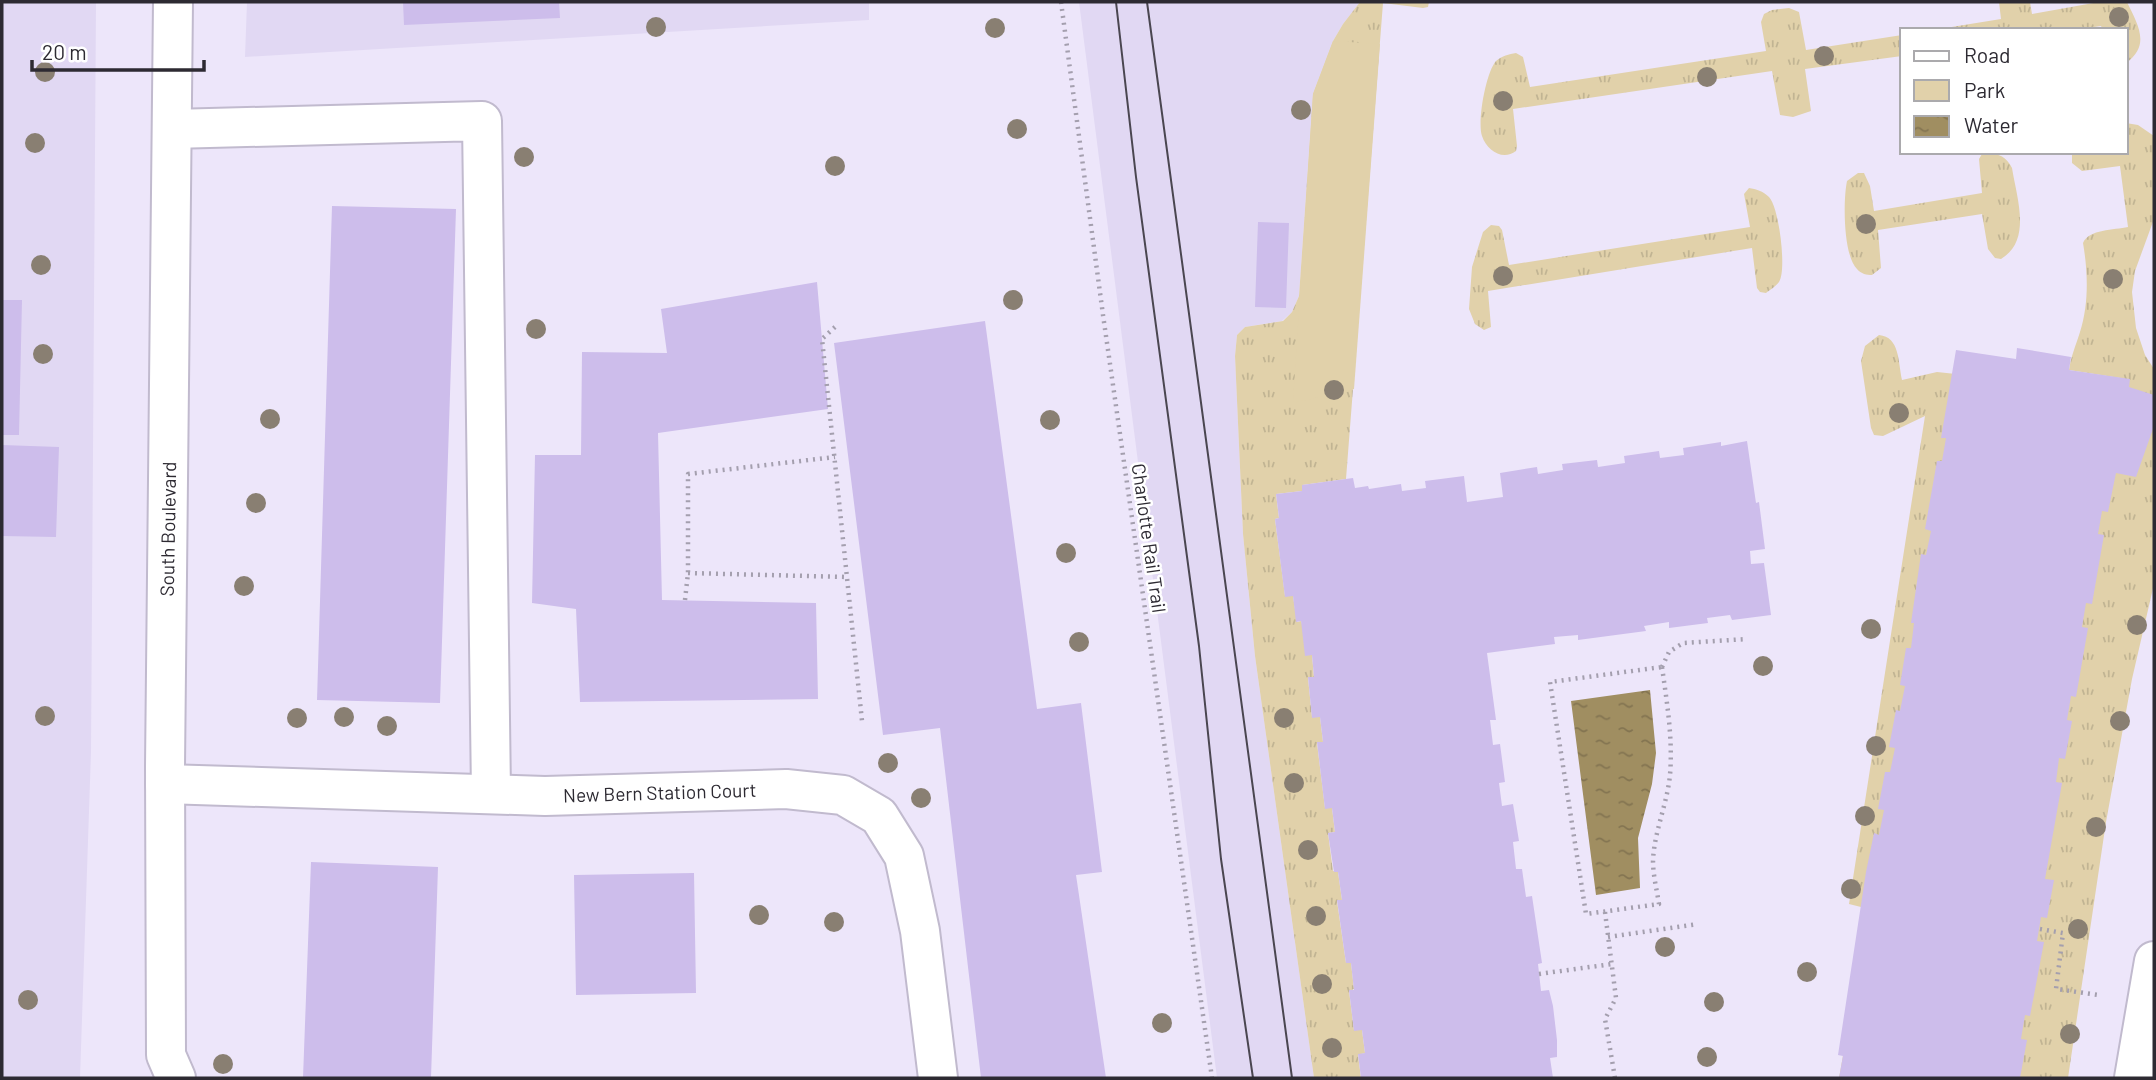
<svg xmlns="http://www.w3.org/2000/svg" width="2156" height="1080" font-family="Barlow,sans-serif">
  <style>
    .built { fill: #e1d8f3 }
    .grass { fill: url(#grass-tufts) }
    .green { fill: #e1d1aa }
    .water { fill: url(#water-ripples) }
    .building { fill: #cdbdeb }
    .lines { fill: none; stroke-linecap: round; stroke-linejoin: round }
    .street-casing { stroke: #c1bace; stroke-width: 42 }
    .secondary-casing { stroke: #c1bace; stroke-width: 42 }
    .path { stroke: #a49fae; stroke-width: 4.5; stroke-dasharray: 2 5; stroke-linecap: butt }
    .street { stroke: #fff; stroke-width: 38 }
    .secondary { stroke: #fff; stroke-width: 38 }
    .tram { stroke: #4a4650; stroke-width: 2 }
    .tree { fill: #897f72 }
    .labels { text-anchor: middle; stroke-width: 5; stroke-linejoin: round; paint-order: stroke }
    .street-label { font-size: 19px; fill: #2d2a32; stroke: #fff }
  </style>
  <defs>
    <pattern id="grass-tufts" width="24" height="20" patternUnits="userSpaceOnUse" patternTransform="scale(1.75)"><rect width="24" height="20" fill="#e1d1aa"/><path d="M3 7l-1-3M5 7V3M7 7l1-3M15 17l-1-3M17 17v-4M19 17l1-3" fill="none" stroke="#c1b493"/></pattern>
    <pattern id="water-ripples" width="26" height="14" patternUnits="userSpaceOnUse" patternTransform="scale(1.75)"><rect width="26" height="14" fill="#a08e61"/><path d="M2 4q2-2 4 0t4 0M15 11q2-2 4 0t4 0" fill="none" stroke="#837451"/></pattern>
  </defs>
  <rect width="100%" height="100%" fill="#ede6fa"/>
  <path class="built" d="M 2,2 L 96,2 L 91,752 L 80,1078 L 2,1078 Z
    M 247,2 L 869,2 L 869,20 L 245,57 Z
    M 1079,2 L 1360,2 L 1343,24 L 1333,41 L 1313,94 L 1299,296 L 1292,312 L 1282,321 L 1245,327 L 1237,335 L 1235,356 L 1243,534 L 1255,656 L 1314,1078 L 1217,1078 Z"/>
  <path class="grass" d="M 1360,2 L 1429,2 L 1428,7 L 1423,8 L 1383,3 L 1346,479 L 1302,485 L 1302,491 L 1276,494 L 1279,518 L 1275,519 L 1285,596 L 1293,596 L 1297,622 L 1301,621 L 1312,655 L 1314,677 L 1308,678 L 1312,717 L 1320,717 L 1323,742 L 1317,743 L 1325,808 L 1332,808 L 1335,832 L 1328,833 L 1333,871 L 1338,872 L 1342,900 L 1337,901 L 1346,963 L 1351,963 L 1354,989 L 1349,991 L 1354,1030 L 1362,1030 L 1365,1053 L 1358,1055 L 1361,1078 L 1314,1078 L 1255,656 L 1243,534 L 1235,356 L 1237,335 L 1245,327 L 1283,321 L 1292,312 L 1299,296 L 1313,94 L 1333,41 L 1343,24 Z
    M 1999,2 L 2030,2 L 2032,14 L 2099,2 L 2127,2 C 2138,25 2151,45 2126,63 L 2126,30 L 2103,30 L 2101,26 L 2074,30 L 1933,30 L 2001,19 Z
    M 1789,8 L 1799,12 L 1806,50 L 1902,35 L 1902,56 L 1805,69 L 1811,111 L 1793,117 L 1780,115 L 1772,71 L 1513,109 L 1517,146 L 1516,151 C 1503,161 1487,151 1482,136 C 1477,122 1486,72 1496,61 C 1502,56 1509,54 1516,53 L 1523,57 L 1530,87 L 1766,51 L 1761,22 L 1764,14 L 1772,10 Z
    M 2126,123 L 2138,125 L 2154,136 L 2154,219 L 2135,271 L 2132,292 L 2136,328 L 2145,355 L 2154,369 L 2154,584 L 2132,679 L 2106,822 L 2068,1078 L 1839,1078 L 1869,909 L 1849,904 L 1925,416 L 1883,436 L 1874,435 L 1871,428 L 1861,361 L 1865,346 L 1879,335 C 1900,337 1898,362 1902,380 L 1937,372 L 2115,391 L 2120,378 L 2069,370 C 2071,356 2076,345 2080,332 C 2089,304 2088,272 2083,243 C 2089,229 2114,230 2128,227 L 2120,166 L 2082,171 L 2072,163 L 2072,154 L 2126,152 Z
    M 1982,154 C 1996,153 2005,154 2012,168 C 2017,199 2032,240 2001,259 L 1995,258 L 1988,249 L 1982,214 L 1878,230 L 1881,268 L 1872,275 C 1867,275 1861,274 1857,269 C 1843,255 1843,200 1847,181 L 1858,173 L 1864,173 L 1870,186 L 1874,211 L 1982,193 L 1979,159 Z
    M 1749,188 C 1756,189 1763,191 1769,197 C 1779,207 1787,270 1779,282 C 1776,286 1770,290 1766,293 L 1760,292 L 1757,288 L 1752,248 L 1488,291 L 1491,327 L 1484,330 L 1475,324 L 1469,309 L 1472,267 L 1483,232 L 1491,225 L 1499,226 L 1502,230 L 1509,265 L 1750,227 L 1744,194 Z"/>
  <path class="green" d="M 1333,41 L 1380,44 L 1354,389 L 1293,403 L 1313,94 Z"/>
  <path class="water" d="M 1650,690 L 1656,753 L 1652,784 L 1638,838 L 1640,888 L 1596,895 L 1571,701 Z"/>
  <path class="building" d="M 403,2 L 559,2 L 560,18 L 404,25 Z
    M 332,206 L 456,209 L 440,703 L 317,700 Z
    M 1258,222 L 1289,223 L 1286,308 L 1255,307 Z
    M 817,282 L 828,409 L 658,433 L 662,600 L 816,603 L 818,699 L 580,702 L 576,609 L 532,603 L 535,455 L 581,455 L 582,352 L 667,353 L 661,309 Z
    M 2,300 L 22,300 L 19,435 L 2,435 Z
    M 985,321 L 1037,709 L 1081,703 L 1102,872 L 1076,875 L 1106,1078 L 981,1078 L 940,728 L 883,735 L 834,343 Z
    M 2017,348 L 2071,357 L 2069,370 L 2130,379 L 2129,387 L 2154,395 L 2154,426 L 2136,477 L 2116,473 L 2108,512 L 2102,511 L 2098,534 L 2104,535 L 2092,604 L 2086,603 L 2082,627 L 2088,628 L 2076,697 L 2071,696 L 2067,720 L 2072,721 L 2065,759 L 2059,758 L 2056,782 L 2062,783 L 2045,879 L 2054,880 L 2047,918 L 2041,917 L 2037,941 L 2044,942 L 2030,1016 L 2025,1015 L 2021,1039 L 2027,1040 L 2020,1078 L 1839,1078 L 1843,1056 L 1838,1055 L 1866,872 L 1874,833 L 1879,835 L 1884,810 L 1878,809 L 1885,772 L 1890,772 L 1895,748 L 1889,747 L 1896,710 L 1900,711 L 1905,686 L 1900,685 L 1906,648 L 1911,648 L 1914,623 L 1911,623 L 1921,554 L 1926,555 L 1931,531 L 1925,529 L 1937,461 L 1942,461 L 1946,438 L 1941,438 L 1956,350 L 2016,359 Z
    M 1747,441 L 1756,503 L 1759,502 L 1765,549 L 1750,551 L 1751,564 L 1764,563 L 1771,615 L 1732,620 L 1730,615 L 1707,618 L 1708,623 L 1669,628 L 1669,622 L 1644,626 L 1646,631 L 1578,640 L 1578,635 L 1554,637 L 1555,644 L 1487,653 L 1496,720 L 1490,720 L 1493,745 L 1500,744 L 1505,782 L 1499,783 L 1502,806 L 1513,804 L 1519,841 L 1513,842 L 1516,869 L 1522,869 L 1526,897 L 1532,896 L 1542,963 L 1538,964 L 1541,991 L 1549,990 L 1553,1006 L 1557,1040 L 1557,1057 L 1550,1058 L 1553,1078 L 1361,1078 L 1358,1054 L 1365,1053 L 1362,1030 L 1354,1031 L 1349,990 L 1354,990 L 1351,963 L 1346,963 L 1337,900 L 1342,900 L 1338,872 L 1334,872 L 1328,833 L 1335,832 L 1332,808 L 1325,809 L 1317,742 L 1323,742 L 1320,717 L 1312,718 L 1308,677 L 1314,677 L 1312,655 L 1305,656 L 1301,621 L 1296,622 L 1293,596 L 1285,597 L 1275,519 L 1279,518 L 1276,494 L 1302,491 L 1302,485 L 1353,478 L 1355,488 L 1368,486 L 1369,489 L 1401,484 L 1402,491 L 1426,488 L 1425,481 L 1464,476 L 1467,502 L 1503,497 L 1500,473 L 1537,467 L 1538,474 L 1563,470 L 1562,464 L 1597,460 L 1598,467 L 1625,463 L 1624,456 L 1659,451 L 1660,458 L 1684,455 L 1683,448 L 1721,442 L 1721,446 Z
    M 2,445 L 59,447 L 56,537 L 2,536 Z
    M 311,862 L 438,867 L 431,1078 L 303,1078 Z
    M 694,873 L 696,993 L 576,995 L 574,875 Z"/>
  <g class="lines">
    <defs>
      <g id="street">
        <path d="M 172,129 L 482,121 L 491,793"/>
        <path id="s1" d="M 165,784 L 545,796 L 786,789 L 843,795 L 879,816 L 904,856 L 920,931 L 938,1078"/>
        <path d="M 2134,1078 L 2154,961"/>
      </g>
      <path id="secondary" d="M 173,2 L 165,767 L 166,1055 L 176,1078"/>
    </defs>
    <use href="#street" class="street-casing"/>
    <use href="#secondary" class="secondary-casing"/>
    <path class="path" d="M 1061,2 L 1103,315 L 1212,1078
      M 835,327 L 822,339 L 862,721
      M 688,573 L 847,577
      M 685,600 L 688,573 L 688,474 L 835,457
      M 1662,667 C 1667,703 1673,739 1670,775 C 1667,805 1654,832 1653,861 C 1653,875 1657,891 1659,904 L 1586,914 L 1550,682 Z
      M 1662,667 L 1669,652 L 1683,643 L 1747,639
      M 1605,912 L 1616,998 L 1605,1019 L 1615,1078
      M 2040,929 L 2063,933 L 2056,989 L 2098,995
      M 1608,937 L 1698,924
      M 1539,974 L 1612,964"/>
    <use href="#street" class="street"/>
    <use href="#secondary" class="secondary"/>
    <path class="tram" d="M 1116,2 L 1136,177 L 1199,646 L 1221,859 L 1253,1078
      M 1147,2 L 1292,1078"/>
  </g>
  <g class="tree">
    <circle cx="2119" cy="17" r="10"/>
    <circle cx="656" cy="27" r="10"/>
    <circle cx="995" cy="28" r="10"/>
    <circle cx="1824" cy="56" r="10"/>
    <circle cx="45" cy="72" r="10"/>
    <circle cx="1707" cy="77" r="10"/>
    <circle cx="1503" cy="101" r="10"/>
    <circle cx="1301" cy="110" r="10"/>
    <circle cx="1017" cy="129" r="10"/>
    <circle cx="35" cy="143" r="10"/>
    <circle cx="524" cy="157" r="10"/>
    <circle cx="835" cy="166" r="10"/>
    <circle cx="1866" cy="224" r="10"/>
    <circle cx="41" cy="265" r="10"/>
    <circle cx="1503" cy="276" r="10"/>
    <circle cx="2113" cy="279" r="10"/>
    <circle cx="1013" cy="300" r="10"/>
    <circle cx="536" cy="329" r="10"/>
    <circle cx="43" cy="354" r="10"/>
    <circle cx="1334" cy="390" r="10"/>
    <circle cx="1899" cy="413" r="10"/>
    <circle cx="270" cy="419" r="10"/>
    <circle cx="1050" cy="420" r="10"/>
    <circle cx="256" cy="503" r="10"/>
    <circle cx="1066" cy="553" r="10"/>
    <circle cx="244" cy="586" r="10"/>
    <circle cx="2137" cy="625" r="10"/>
    <circle cx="1871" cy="629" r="10"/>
    <circle cx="1079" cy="642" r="10"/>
    <circle cx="1763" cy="666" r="10"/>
    <circle cx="45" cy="716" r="10"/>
    <circle cx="344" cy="717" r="10"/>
    <circle cx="297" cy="718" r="10"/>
    <circle cx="1284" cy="718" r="10"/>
    <circle cx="2120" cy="721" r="10"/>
    <circle cx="387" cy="726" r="10"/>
    <circle cx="1876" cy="746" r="10"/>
    <circle cx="888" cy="763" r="10"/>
    <circle cx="1294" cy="783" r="10"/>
    <circle cx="921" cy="798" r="10"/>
    <circle cx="1865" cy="816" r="10"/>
    <circle cx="2096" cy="827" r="10"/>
    <circle cx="1308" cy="850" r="10"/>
    <circle cx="1851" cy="889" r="10"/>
    <circle cx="759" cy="915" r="10"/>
    <circle cx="1316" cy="916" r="10"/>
    <circle cx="834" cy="922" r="10"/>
    <circle cx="2078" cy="929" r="10"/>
    <circle cx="1665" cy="947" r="10"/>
    <circle cx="1807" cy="972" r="10"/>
    <circle cx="1322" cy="984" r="10"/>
    <circle cx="28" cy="1000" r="10"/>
    <circle cx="1714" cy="1002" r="10"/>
    <circle cx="1162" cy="1023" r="10"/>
    <circle cx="2070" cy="1034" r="10"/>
    <circle cx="1332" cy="1048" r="10"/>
    <circle cx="1707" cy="1057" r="10"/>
    <circle cx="223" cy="1064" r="10"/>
  </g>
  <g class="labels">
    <g class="street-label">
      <text transform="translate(168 529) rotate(-89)" y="7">South Boulevard</text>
      <text transform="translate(1149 538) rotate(82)" y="7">Charlotte Rail Trail</text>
      <text dy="7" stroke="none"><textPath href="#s1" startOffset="495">New Bern Station Court</textPath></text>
    </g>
  </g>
  <rect width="2156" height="1080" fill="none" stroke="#2d2a32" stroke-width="7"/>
  <rect x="1900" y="28" width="228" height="126" fill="#ffffff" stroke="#abaaad" stroke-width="2"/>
  <rect x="1914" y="51" width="35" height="10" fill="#ffffff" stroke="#abaaad" stroke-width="2"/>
  <text x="1964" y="63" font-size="21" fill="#2d2a32">Road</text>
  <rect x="1914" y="80" width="35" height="21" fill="#e1d1aa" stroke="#abaaad" stroke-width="2"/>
  <text x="1964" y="98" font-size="21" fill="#2d2a32">Park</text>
  <rect x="1914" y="116" width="35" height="21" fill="url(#water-ripples)" stroke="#abaaad" stroke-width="2"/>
  <text x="1964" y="133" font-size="21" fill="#2d2a32">Water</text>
  <path d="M32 60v10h172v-10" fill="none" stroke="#2d2a32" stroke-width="3.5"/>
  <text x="42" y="60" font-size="21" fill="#2d2a32" stroke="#ffffff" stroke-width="5" paint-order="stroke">20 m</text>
</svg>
